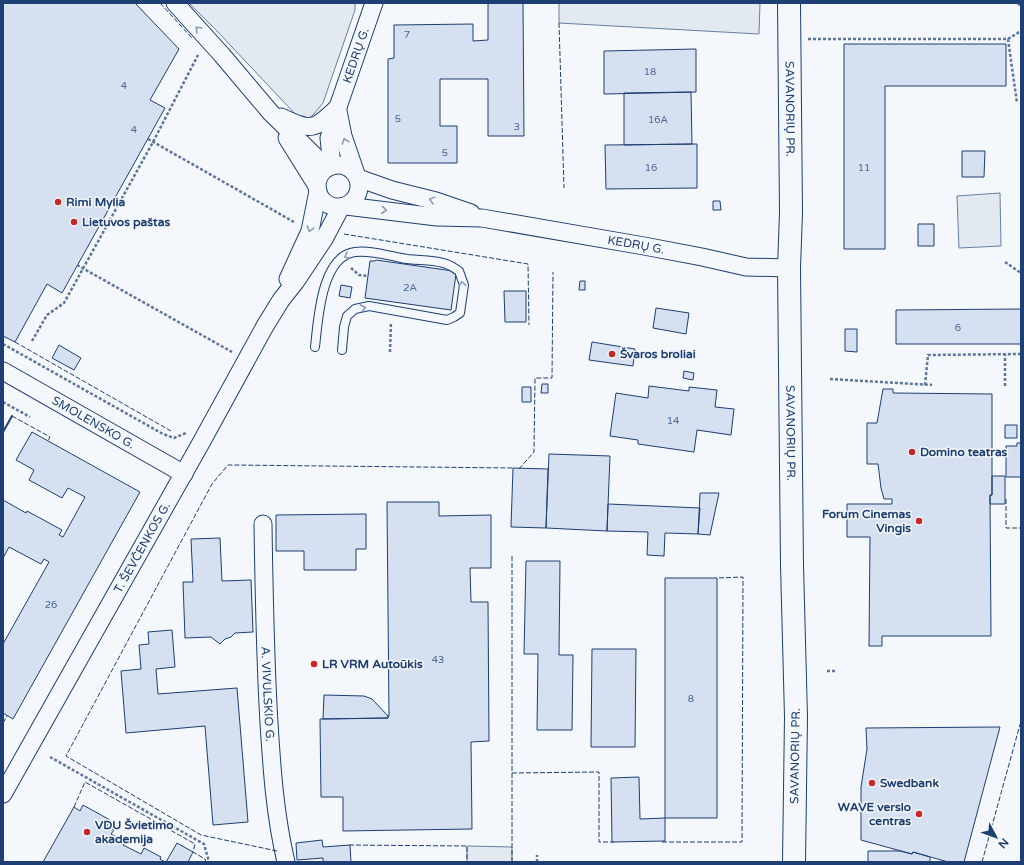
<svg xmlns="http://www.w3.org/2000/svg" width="1024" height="865" font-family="'Varela Round',sans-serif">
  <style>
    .green { fill: #e3e9f0; stroke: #687fa3 }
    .building { fill: #d5e0f0; stroke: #1d3f73 }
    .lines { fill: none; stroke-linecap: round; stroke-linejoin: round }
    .service-casing { stroke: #1d3f73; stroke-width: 10 }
    .minor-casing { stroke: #1d3f73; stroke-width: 19 }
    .primary-casing { stroke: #1d3f73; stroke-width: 24 }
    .path { stroke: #5e769c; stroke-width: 2.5; stroke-dasharray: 3 2; stroke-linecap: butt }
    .service { stroke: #f4f7fb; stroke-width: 8 }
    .minor { stroke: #f4f7fb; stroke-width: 17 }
    .primary { stroke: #f4f7fb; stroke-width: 22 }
    .fence { stroke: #1d3f73; stroke-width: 1; stroke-dasharray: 5 2; stroke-linecap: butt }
    .wall { stroke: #1d3f73; stroke-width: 2 }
    .oneway { stroke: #889bb7 }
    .poi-dot { fill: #c62828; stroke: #f4f7fb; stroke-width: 1.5 }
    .labels { text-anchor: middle; stroke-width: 3; stroke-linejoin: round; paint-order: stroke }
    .number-label { font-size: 10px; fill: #4b6792 }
    .street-label { font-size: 12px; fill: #1d3f73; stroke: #f4f7fb }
    .poi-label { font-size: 12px; font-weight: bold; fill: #1d3f73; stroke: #f4f7fb; text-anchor: start }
  </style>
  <rect width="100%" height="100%" fill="#f4f7fb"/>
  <path class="green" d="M 189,3 L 355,3 L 355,10 L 323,103 L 313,115 L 306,120 L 298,117 L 216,30 Z
    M 559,3 L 760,3 L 759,34 L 559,23 Z
    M 1000,193 L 1001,246 L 959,248 L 957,196 Z
    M 467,846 L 512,847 L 512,862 L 467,862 Z"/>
  <path class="building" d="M 3,3 L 135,3 L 179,49 L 150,100 L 165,108 L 62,293 L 47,284 L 15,342 L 3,336 Z
    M 488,3 L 523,3 L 524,136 L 488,136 L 488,79 L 440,79 L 440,126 L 457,126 L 457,163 L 388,163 L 388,59 L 394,58 L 394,25 L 473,24 L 473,41 L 488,40 Z
    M 844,44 L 1006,44 L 1006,86 L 885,86 L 885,249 L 844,249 Z
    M 696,49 L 696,92 L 604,94 L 604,51 Z
    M 691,92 L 692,144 L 624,145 L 624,93 Z
    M 697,144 L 697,188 L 606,189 L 605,145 Z
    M 962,151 L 985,151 L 984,177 L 962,177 Z
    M 713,201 L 720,201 L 721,210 L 713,210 Z
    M 918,224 L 934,224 L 934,246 L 918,246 Z
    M 376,260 L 453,271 L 453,273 L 456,274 L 451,310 L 365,298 L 370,261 L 375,261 Z
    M 580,281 L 585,281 L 585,290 L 579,290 Z
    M 341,285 L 352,287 L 350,298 L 339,296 Z
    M 504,291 L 526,291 L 526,322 L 505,322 Z
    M 656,308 L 689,313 L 686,334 L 653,328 Z
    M 1021,309 L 1021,344 L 896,344 L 896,310 Z
    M 845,329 L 857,329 L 857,352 L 845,351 Z
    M 592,342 L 635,349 L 633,366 L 589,360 Z
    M 59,345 L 81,358 L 74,370 L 52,358 Z
    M 684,371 L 694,373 L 693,380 L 683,378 Z
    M 542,384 L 548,384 L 548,393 L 541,393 Z
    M 649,386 L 689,391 L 689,387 L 717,390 L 715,407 L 734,409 L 731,435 L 697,430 L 694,452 L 638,444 L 638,440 L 610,436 L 616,393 L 648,398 Z
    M 522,387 L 531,387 L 531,402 L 522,402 Z
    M 883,389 L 893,389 L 893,393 L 992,394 L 992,495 L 990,495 L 991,636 L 882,636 L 882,646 L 869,646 L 870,537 L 847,537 L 847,504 L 892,504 L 892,499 L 884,499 L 881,488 L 878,464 L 867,464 L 867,423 L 877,423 Z
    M 1005,425 L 1017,425 L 1017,438 L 1005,438 Z
    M 32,432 L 140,492 L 13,719 L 3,713 L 3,644 L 49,562 L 44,559 L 41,564 L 9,547 L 3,558 L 3,500 L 26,513 L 27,511 L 62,530 L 59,535 L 63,537 L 85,497 L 68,488 L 62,498 L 29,480 L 34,470 L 16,460 Z
    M 1017,443 L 1021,443 L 1021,477 L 1006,477 L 1006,446 L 1017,446 Z
    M 549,454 L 610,456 L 607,531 L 546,528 Z
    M 513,468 L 548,469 L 546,528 L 511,527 Z
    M 992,476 L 1005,476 L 1005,504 L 990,504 L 990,495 L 992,495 Z
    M 700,493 L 719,493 L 710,535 L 698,534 Z
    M 387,502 L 439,502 L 439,516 L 491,515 L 491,568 L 470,568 L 471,602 L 488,602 L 489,741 L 471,742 L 472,829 L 343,831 L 343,797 L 321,797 L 320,719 L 388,718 L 388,716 L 389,716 Z
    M 608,504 L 700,508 L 698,534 L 665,533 L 664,556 L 647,555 L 648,532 L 607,531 Z
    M 366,514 L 366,549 L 356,549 L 356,570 L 304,570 L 304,551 L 276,551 L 276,515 Z
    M 220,538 L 222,581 L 251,580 L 253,632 L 235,633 L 231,637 L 225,639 L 220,644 L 211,637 L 185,638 L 183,582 L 193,582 L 191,539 Z
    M 526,561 L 560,561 L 559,655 L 573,655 L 572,730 L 537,730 L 538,654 L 524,654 Z
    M 665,578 L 717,578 L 717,818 L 665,818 Z
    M 172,630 L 175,667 L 156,669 L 158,694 L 237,688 L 248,822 L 213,825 L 205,726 L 126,733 L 121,671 L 141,669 L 139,645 L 149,644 L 148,632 Z
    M 592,649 L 636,649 L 635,747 L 591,747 Z
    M 324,695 L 364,696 L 372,699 L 388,716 L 388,718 L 323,719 Z
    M 1000,727 L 964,862 L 948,862 L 913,852 L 912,854 L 861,840 L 861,787 L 867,749 L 866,728 Z
    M 639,777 L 640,819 L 665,818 L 665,841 L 612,842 L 611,778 Z
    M 83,805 L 110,820 L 107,826 L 114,830 L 111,834 L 125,842 L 123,845 L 141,854 L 144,848 L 161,857 L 160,859 L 165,862 L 43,862 L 74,807 L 80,811 Z
    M 322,840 L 323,847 L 350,845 L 351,862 L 323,862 L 323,858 L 297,860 L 296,843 Z
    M 177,843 L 193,852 L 188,862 L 166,862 Z
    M 868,851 L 900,851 L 912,854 L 913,852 L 930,857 L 930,862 L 868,862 Z"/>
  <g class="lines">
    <defs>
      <path id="service" d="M 315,347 C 318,321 321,256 355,252 C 370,250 386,255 401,258 C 415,261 429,259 443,263 C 449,264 454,268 459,271 L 464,285 L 460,313 L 454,317 L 447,320 L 369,306 L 355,309 L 347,316 L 344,327 L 342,350"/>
      <g id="minor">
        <path d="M 175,3 L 222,55 L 271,113 L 327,168"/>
        <path d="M 338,111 L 343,136 L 356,174"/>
        <path d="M 281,117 C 311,131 314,131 338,107"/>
        <path d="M 287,138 L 317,186"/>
        <circle cx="338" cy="186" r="21"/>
        <path id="s1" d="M 332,166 L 329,138 L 338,107 L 374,3"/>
        <path d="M 358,178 L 392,190 L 436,201 L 471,213"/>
        <path id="s2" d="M 346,206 L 437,217 L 482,218 L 644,246 L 702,257 L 746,267 L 789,268"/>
        <path d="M 288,279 L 310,231 L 318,191"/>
        <path id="s3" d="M 3,371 L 184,474"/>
        <path id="s4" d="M 263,524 C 264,591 265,657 269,723 C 272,771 275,815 286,862"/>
        <path id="s5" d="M 3,794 L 202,441 L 265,326 L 281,300 L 296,281 L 324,239 L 341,207"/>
      </g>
      <g id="primary">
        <path id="s6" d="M 789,3 L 791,213 L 789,268 L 792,565 L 796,717 L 794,862"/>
      </g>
    </defs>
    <use href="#service" class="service-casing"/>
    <use href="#minor" class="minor-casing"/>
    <use href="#primary" class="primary-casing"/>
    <path class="path" d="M 1018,3 L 1021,7
      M 808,39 L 1008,39 L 1021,31
      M 1008,39 L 1017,103
      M 148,139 L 294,222
      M 1005,262 L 1021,273
      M 77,265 L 232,352
      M 351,268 L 359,275 L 368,276
      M 32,341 L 47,315 L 64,303 L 153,142 L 198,55
      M 3,344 L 163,434 L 174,438 L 186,433
      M 390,352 L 391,322
      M 830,379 L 932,385
      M 925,385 L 928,355 L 1021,354
      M 1005,386 L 1005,354
      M 3,402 L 30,417
      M 827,671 L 837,671
      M 50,757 L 204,844 L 209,862
      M 537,862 L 537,855"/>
    <use href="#service" class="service"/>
    <use href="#minor" class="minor"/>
    <use href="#primary" class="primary"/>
    <path class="fence" d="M 160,3 L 192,38
      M 559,23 L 564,188
      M 344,234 L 528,264 L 529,325
      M 15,342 L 171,431
      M 12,416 L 50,437 L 48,441
      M 519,469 L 534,452 L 535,378 L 552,378 L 553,272
      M 1006,499 L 1006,528 L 1021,528
      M 3,723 L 7,716
      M 512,773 L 599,772 L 599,842 L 614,842
      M 74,807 L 85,782 L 195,844 L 193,852 L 205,859 L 206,862
      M 662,842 L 742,842 L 743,577 L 717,578
      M 349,845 L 467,846 L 467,862
      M 277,851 L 201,835 L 66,756 L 212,484 L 228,465 L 232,465 L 513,468
      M 512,862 L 512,554
      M 982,862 L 1021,721"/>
    <path class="wall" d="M 3,432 L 12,416"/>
  </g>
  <defs><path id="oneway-chevron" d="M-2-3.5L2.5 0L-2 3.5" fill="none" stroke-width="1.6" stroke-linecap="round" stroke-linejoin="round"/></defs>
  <g class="oneway">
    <use href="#oneway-chevron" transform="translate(198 29) rotate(-133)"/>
    <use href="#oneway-chevron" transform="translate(345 141) rotate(-108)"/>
    <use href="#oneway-chevron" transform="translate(432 200) rotate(-165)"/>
    <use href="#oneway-chevron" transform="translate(384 210) rotate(6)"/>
    <use href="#oneway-chevron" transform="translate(310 229) rotate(106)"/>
    <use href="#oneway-chevron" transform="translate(347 256) rotate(150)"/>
    <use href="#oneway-chevron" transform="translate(462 284) rotate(-99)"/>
    <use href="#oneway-chevron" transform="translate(363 308) rotate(-11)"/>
  </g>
  <g class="poi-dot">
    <circle cx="58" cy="202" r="4"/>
    <circle cx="74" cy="222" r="4"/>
    <circle cx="612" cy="354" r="4"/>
    <circle cx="912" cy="452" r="4"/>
    <circle cx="919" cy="521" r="4"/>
    <circle cx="314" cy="664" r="4"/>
    <circle cx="872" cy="783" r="4"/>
    <circle cx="919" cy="814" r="4"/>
    <circle cx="87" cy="832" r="4"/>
  </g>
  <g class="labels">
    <g class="number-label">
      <text x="407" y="38">7</text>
      <text x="650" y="75">18</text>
      <text x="124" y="89">4</text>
      <text x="398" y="122">5</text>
      <text x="658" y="123">16A</text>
      <text x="517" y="130">3</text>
      <text x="134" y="133">4</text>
      <text x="445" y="156">5</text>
      <text x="651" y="171">16</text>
      <text x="864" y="171">11</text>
      <text x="410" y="291">2A</text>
      <text x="958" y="331">6</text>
      <text x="673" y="424">14</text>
      <text x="51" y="608">26</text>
      <text x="438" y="663">43</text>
      <text x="691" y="702">8</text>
    </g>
    <g class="street-label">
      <text dy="4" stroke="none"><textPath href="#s1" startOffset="115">KEDRŲ G.</textPath></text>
      <text dy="4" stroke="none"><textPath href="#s6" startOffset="106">SAVANORIŲ PR.</textPath></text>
      <text dy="4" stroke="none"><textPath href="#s2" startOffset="293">KEDRŲ G.</textPath></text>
      <text dy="4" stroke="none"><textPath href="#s3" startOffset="104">SMOLENSKO G.</textPath></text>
      <text dy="4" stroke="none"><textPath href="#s6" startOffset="430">SAVANORIŲ PR.</textPath></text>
      <text dy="4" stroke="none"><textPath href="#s5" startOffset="283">T. ŠEVČENKOS G.</textPath></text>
      <text dy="4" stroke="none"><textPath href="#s4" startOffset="170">A. VIVULSKIO G.</textPath></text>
      <text transform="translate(795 756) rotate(-89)" y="4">SAVANORIŲ PR.</text>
    </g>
    <g class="poi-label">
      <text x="66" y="206">Rimi Mylia</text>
      <text x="82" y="226">Lietuvos paštas</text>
      <text x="620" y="358">Švaros broliai</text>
      <text x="920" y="456">Domino teatras</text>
      <text x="911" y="518" text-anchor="end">Forum Cinemas<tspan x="911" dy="14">Vingis</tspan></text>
      <text x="322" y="668">LR VRM Autoūkis</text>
      <text x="880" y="787">Swedbank</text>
      <text x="911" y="811" text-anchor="end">WAVE verslo<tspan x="911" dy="14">centras</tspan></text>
      <text x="95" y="829">VDU Švietimo<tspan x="95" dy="14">akademija</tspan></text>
    </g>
  </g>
  <rect width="1024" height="865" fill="none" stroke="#1d3f73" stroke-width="8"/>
  <g transform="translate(996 837) rotate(131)" stroke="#f4f7fb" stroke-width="3" paint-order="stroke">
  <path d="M0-3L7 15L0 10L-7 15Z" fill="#1d3f73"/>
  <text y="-6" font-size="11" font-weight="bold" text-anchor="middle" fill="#1d3f73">N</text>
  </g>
</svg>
